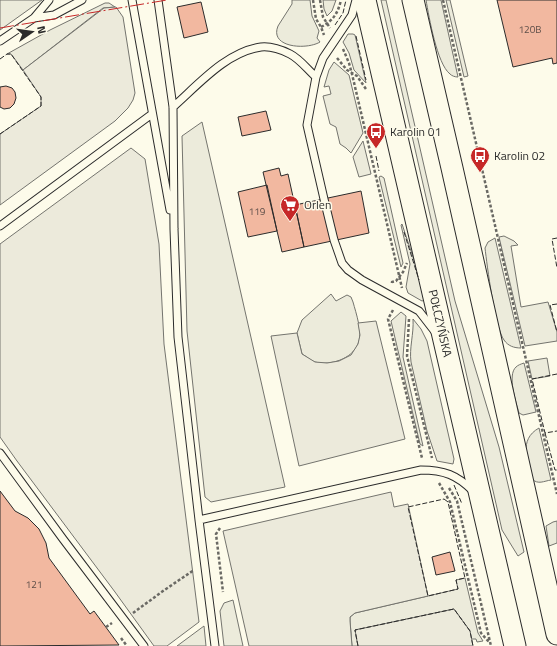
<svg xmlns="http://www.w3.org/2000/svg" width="557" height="646" font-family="'Titillium Web',sans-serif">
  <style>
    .green { fill: #ecebdb; stroke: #74746e }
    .parking { fill: #eceadb; stroke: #74746e }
    .building { fill: #f2b8a0; stroke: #2b2b2b }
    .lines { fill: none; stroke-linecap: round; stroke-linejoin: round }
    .service-casing { stroke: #2b2b2b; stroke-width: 9 }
    .secondary-casing { stroke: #2b2b2b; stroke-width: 23 }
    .path { stroke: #6a6964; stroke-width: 2.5; stroke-dasharray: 3 2; stroke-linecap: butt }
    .service { stroke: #fdfbea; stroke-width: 7 }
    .secondary { stroke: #fdfbea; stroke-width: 21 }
    .fence { stroke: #2b2b2b; stroke-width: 1; stroke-dasharray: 5 2; stroke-linecap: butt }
    .power { stroke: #c62828; stroke-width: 1; stroke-dasharray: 14 3 2 3; stroke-linecap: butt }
    .labels { text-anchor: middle; stroke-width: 3; stroke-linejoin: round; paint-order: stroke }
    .number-label { font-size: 10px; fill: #5d4e48 }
    .poi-label { font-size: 12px; fill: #2b2b2b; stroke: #fdfbea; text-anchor: start }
    .street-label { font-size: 12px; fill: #2b2b2b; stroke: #fdfbea }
  </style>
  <rect width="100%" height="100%" fill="#fdfbea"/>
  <path class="green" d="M 0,0 L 42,0 L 0,30 Z
    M 292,0 L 310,0 L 312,16 L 319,31 L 317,38 L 320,42 C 307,50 269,48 278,26 L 292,4 Z
    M 323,0 L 336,0 L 332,11 L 327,16 L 324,9 Z
    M 381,0 L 386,0 L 455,301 L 499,447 L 524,552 L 518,556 L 502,530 Z
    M 426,0 L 441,0 L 458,77 C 455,77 452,76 450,74 C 437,64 429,17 426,0 Z
    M 446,0 L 450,0 L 468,76 L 464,77 Z
    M 105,3 L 109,3 L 115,7 L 103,8 L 23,70 L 11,54 L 7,54 L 50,30 Z
    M 348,34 L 353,34 L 355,35 L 366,83 L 354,70 L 349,53 L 343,42 Z
    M 334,62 L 349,75 L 363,133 L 351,153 L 346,148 L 340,144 L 336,127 L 330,124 L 323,96 L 331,94 L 329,86 L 324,87 L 329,70 Z
    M 202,122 L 285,487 L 211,502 L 205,497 L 187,331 L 182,136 Z
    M 363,141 L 371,174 L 359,177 L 353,157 Z
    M 381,176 L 384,178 L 403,263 L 401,267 L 379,177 Z
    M 402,224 L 420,278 L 425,300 L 422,301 L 408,293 L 406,287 L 410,264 L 401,225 Z
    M 504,236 L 514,241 L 518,245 L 511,246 L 521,307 L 548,302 L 557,332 L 557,341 L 525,346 L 499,237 Z
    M 495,238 L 521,348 C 514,348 508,346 504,340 C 495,328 487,265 485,248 L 488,242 Z
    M 331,294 L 336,301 L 347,295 L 351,297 L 353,302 C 356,313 363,333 358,344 C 352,359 330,366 315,362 C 311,361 306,356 302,354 L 297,333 L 302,320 Z
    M 401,312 L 406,316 L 403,357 L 423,446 L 420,444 L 391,321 Z
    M 413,319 L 421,329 L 427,341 L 454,459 L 453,464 L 437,461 L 427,431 L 411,362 C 409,348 414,334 413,319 Z
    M 547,358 L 550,376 L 532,379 L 528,361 Z
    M 524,363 L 536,412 L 523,415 L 519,413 C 516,402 507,375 516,367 C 518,365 521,364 524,363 Z
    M 539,428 L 551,480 C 544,481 538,485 532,479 C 528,460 518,440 539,428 Z
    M 557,521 L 557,543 L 549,546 L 546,526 L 553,522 Z
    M 465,578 L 478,633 L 483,641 L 477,642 L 476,639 L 471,639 L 470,631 L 454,609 L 355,630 L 358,646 L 352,646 L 350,621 L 350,617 L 355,613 L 458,589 L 456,580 Z
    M 233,600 L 243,646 L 224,646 L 220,611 L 224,603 Z
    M 204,626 L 206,646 L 177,646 Z"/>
  <path class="parking" d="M 116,7 L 123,17 L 135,93 L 133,100 L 128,108 L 115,121 L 0,205 L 0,134 L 41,106 L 41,97 L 23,70 L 104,8 Z
    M 131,148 L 145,159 L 159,244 L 164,344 L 199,622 L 167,646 L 154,646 L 115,592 L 17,461 L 0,437 L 0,244 Z
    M 376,321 L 405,439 L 299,466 L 271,336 L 297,333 L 302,354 L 315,362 L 327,363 L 339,361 L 351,355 L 358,344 L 360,335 L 358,323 Z
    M 391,492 L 394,507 L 408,504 L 428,596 L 355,613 L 350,617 L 350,621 L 352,646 L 249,646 L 223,531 Z
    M 454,609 L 470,631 L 473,646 L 358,646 L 355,630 Z"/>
  <path class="building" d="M 497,0 L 557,0 L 557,63 L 553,64 L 552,58 L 513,67 Z
    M 201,2 L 208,32 L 184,38 L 177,7 Z
    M 6,86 L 12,88 L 15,92 L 16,98 L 14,104 L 10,108 L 4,109 L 0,107 L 0,87 Z
    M 266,111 L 271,130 L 242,136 L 238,117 Z
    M 279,168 L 281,176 L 288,174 L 304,247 L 282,252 L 263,172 Z
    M 267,185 L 277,231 L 248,237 L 238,192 Z
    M 361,191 L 369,233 L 304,247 L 295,205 Z
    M 0,491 L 15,511 L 28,518 L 39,529 L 46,543 L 49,558 L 90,614 L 94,611 L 119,645 L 0,646 Z
    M 450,552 L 455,571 L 436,575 L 432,557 Z"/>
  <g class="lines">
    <defs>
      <path id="service" d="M 132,0 L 170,210
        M 158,0 L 173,107 L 174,229 L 178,337 L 199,520 L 215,646
        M 356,0 L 352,15 L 323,58 L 316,77 L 307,125 L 324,199 L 334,240 L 342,263 L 348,270 L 362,280 L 419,311 L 436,333
        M 34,18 L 54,15 L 82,0
        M 0,41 L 34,18 L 49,0
        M 173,107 C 198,85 226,52 261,47 C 271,46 282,50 290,54 C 300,59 308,70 316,77
        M 0,226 L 152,114
        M 0,453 L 63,539 L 144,646
        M 199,520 L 421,470 C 444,470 457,475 473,491"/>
      <g id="secondary">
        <path id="s1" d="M 365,0 L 515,646"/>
        <path d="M 413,0 L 452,168 L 557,634"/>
      </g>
    </defs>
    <use href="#service" class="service-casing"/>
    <use href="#secondary" class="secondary-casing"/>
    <path class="path" d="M 313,0 L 316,19 L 321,27 L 324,35
      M 320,0 L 323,17 L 330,28
      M 443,0 L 557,494
      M 321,27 C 333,21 338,13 341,0
      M 343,49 L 349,63 L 352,74 L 402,288
      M 337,58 L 347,70 L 357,76 L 366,89
      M 392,283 L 392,282 L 396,281 L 403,272 L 407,263
      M 393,310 L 388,319 L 422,458
      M 409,319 L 407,356 L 432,458
      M 439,483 L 450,502 L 481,633 L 489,642
      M 449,488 L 457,501 L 491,646
      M 220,528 L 216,534 L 223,592
      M 133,613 L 163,591 L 194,570
      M 106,627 L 112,623
      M 121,638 L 127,646"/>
    <use href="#service" class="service"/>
    <use href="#secondary" class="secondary"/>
    <path class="fence" d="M 335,25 L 343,13 L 346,0
      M 356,36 L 366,80
      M 0,59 L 7,54 L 11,54 L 41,97 L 41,106 L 0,134
      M 371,133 L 373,142
      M 376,156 L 379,171
      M 404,232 L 419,280
      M 557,238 L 552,239 L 557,268
      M 557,304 L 550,305 L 557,332
      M 557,374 L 532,379 L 545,433 L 557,431
      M 545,433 L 555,470 L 557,470
      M 454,485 L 462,504
      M 444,499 L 448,502 L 465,578 L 456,580 L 458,589 L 428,596 L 408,507 Z
      M 358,646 L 355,630 L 454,609 L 470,631 L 473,646"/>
    <path class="power" d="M 0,28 L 167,0"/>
  </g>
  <defs>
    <symbol id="bus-pin" viewBox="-11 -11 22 30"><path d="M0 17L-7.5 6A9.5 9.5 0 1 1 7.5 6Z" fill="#c62828" stroke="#fdfbea"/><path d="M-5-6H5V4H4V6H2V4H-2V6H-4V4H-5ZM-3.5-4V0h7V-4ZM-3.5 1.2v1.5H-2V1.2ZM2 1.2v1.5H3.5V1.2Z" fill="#fff"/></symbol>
    <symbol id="supermarket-pin" viewBox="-11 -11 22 30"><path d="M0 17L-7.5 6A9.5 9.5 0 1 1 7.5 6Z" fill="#c62828" stroke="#fdfbea"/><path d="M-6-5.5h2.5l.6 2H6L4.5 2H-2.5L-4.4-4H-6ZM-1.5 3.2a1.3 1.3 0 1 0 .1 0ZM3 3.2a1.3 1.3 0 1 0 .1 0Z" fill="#fff"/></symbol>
  </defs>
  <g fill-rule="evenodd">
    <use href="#bus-pin" x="365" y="121" width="22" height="30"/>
    <use href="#bus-pin" x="469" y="145" width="22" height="30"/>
    <use href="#supermarket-pin" x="279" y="194" width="22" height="30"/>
  </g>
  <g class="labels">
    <g class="number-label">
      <text x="530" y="33">120B</text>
      <text x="257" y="215">119</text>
      <text x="34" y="588">121</text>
    </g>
    <g class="poi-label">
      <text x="390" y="136">Karolin 01</text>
      <text x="494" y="160">Karolin 02</text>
      <text x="304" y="209">Orlen</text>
    </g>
    <g class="street-label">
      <text dy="4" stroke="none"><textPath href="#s1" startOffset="332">POŁCZYŃSKA</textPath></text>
    </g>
  </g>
  <g transform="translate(32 32) rotate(77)" stroke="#fdfbea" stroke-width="3" paint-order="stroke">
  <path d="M0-3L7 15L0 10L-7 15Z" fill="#2b2b2b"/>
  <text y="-6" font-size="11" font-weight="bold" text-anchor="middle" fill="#2b2b2b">N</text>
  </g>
</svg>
